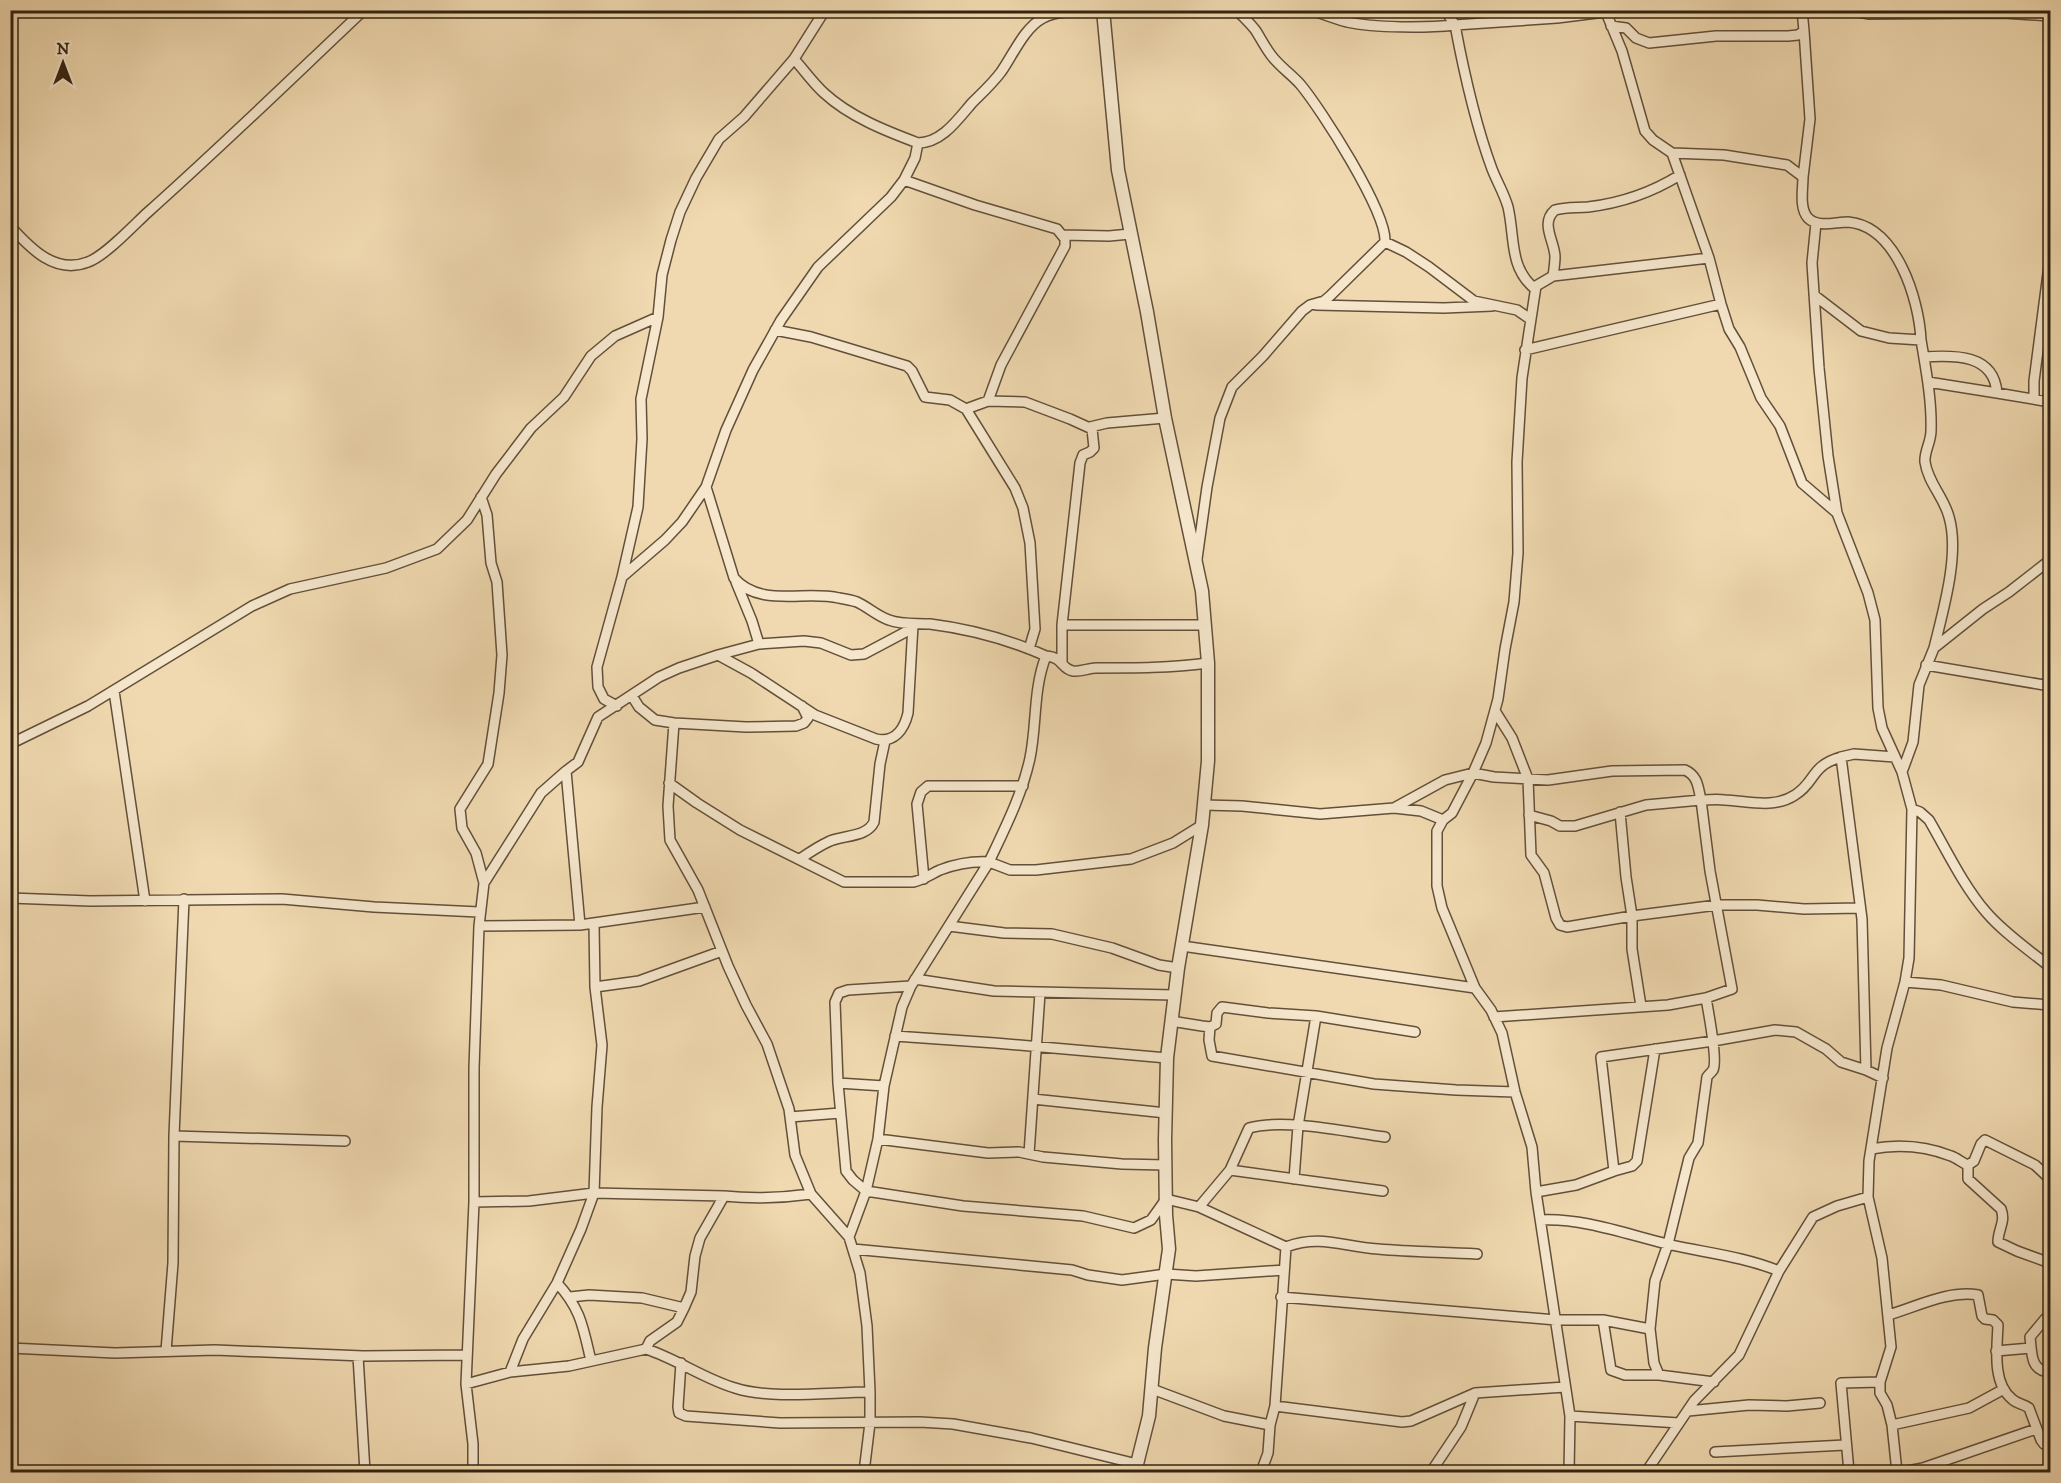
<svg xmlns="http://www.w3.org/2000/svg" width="2061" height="1483" font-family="'IM FELL DW Pica',serif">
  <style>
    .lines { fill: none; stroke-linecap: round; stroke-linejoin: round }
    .minor-casing { stroke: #62503a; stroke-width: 12 }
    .tertiary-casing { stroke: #62503a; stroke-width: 15 }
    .minor { stroke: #f5e6cc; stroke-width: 9 }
    .tertiary { stroke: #f5e6cc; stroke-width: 12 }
  </style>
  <rect width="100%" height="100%" fill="#f0d9b0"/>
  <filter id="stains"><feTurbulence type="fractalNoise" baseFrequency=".00333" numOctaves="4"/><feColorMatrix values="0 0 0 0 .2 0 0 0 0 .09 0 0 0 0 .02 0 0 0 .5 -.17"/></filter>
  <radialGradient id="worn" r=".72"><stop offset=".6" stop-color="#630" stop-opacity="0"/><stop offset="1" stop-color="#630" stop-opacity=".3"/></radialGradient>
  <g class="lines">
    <defs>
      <path id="minor" d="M 1213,10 L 1224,10
        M 1311,10 C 1323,14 1335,19 1347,22 C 1375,28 1426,28 1455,25 C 1464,73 1475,123 1492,169 C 1497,182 1504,193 1508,207 C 1515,237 1509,267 1534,288
        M 1445,10 L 1455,25 L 1557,18 L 1605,12
        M 1605,10 L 1622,51 L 1645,131 L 1653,140 L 1672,153 L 1709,258 L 1721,304 L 1729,329 L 1740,347 L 1761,398 L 1780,426 L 1802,483 L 1837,513 L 1868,593 L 1875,620 L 1878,708 L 1882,728 L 1902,772 L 1912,809 L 1909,958 L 1905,982 L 1887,1048 L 1869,1161 L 1868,1197 L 1882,1258 L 1891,1347 L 1880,1382 L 1880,1393 L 1887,1405 L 1892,1425 L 1897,1472
        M 1850,10 L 1868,14 L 2003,13 L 2050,16
        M 1611,26 L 1626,28 L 1636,38 L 1649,43 L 1716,36 L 1788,36 L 1798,35 L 1804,31 L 1802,10
        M 918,143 C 942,143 958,119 972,103 C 982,93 992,84 1001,72 C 1013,55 1024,28 1043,18 C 1060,9 1085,12 1103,11
        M 1672,153 L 1724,155 L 1787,165 L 1803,177 C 1803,189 1799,208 1808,218 C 1818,228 1835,222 1848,222 C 1897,226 1919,300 1921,340
        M 1803,177 L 1810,119 L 1804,31
        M 904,180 L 975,205 L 1057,229 L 1065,239 L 1065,246 L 1001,365 L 988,401
        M 1816,223 L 1812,263 L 1819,368 L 1828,456 L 1837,513
        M 10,226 C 30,248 55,275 88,262 C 105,256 133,226 147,213 C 221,147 292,78 364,10
        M 1063,235 L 1109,236 L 1130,234
        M 1385,242 L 1406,252 L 1429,267 L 1474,301 L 1517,310 L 1530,319
        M 1553,276 C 1554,269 1555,263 1555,256 C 1554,240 1540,223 1555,210 C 1566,207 1577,208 1588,207 C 1622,203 1651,193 1680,175
        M 1814,295 L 1861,331 L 1889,338 L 1921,340 C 1926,370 1932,401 1931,431 C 1931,442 1924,452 1925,462 C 1928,483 1944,497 1949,517 C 1960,554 1943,611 1934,648
        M 1316,305 L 1444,308 L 1492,306
        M 658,317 L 662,275 L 671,240 L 680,212 L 696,178 L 719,139 L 744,117 L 794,59
        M 775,330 L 811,337 L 907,366 L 912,371 L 925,397 L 950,400 L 966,409 L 1015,488 L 1023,508 L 1030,543 L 1035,629 L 1029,649
        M 1525,350 L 1721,304
        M 1924,357 C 1955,355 1994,354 1997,393 L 2050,402
        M 1928,382 L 1997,393
        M 2034,398 L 2034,381 L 2050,258
        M 966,409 L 988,401 L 1025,402 L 1070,419 L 1092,429 L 1094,448 L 1090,452 L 1083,455 L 1080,463 L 1062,625
        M 1090,427 L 1107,423 L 1165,418
        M 706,487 L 734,578 C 760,608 805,590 839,598 C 845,599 851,600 857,602 C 868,607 877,616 889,620 C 902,625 917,623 930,624 C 970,629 1010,640 1046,656
        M 1197,559 L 1207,487 L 1220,418 L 1232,387 L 1263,356 L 1302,311 L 1310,305 L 1324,301 L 1330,296 L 1385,242 C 1387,212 1321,109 1300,84 C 1291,74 1279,66 1271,55 C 1265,47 1261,39 1256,31 C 1251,24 1243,17 1237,10
        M 736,582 L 752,621 L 759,644
        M 718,655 L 751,673 L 815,715 L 876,739 C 894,743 904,730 908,713 L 913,625
        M 1062,662 L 1062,625 L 1205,625
        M 1926,665 L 2050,686
        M 114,691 L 145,901
        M 632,696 L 639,707 L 655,720 L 674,723 L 746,727 L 796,726 L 804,723 L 808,718 L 802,706
        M 617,706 L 604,699 L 598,687 L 597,667 L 622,577 L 665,540 L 682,522 L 706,487 L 726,430 L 753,370 L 781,320 L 818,267 L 891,197 L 904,180 L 915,158 L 918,143 C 886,131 850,117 824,93 C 813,83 804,70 794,59 L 825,10
        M 1495,711 L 1512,738 L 1528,779 L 1531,855 L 1544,873 L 1556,918 L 1560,925 L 1567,927 L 1632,916 L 1717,905 L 1757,905 L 1804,909 L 1860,908
        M 674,723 L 668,806 L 670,840 L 698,890 L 728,966 L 746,1005 L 767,1044 L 789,1109 L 795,1155 L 811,1194 L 849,1237 L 860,1273 L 867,1326 L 870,1392 L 870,1423 L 864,1472
        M 10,744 L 88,706 L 252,606 L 290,589 L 386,568 L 437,549 L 467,520 L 496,474 L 531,428 L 564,397 L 591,356 L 615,336 L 658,317 L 641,399 L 642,439 L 638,507 L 622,577
        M 566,771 L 580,925
        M 1902,772 L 1913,742 L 1919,685 L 1934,648 L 1983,609 L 2009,592 L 2050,560
        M 669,783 L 697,803 L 740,830 L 844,882 L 913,882 C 923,880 931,874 940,870 C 956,864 973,861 989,862 C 1005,828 1022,795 1030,758 C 1037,724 1033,689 1046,656 C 1063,657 1061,669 1073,671 C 1081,672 1089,668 1096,668 C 1134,668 1171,668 1208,663
        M 1204,805 L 1242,806 L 1320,814 L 1394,808 L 1421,811 L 1443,820
        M 1394,808 L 1445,780 L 1473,773 L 1486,743 L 1498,699 L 1505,649 L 1514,602 L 1518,553 L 1517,462 L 1522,378 L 1536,286 L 1553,276 L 1709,258
        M 1912,809 L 1920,812 L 1929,820 C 1947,851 1963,885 1986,912 C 2004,933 2029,950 2050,967
        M 1620,812 L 1626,877 L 1632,916 L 1632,949 L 1641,1006
        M 800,859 C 810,852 819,846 830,841 C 845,835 867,837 874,822 L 880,764 L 885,741
        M 924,879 L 917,804 L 921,792 L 928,786 L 1023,786
        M 484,883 L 541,793 L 566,771 L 578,762 L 598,717 L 659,677 L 679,668 L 718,655 L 759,644 L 804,641 L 821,643 L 851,655 L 864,654 L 913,628
        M 10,898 L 90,901 L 282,899 L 374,907 L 479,912
        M 479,926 L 580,925 L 705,907
        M 949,926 L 1004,933 L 1052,934 L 1112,948 L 1159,965 L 1178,968
        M 1182,946 L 1475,988
        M 915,979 L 994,991 L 1174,995
        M 1905,982 L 1941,985 L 2013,1002 L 2050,1005
        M 911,986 L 848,990 L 839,993 L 835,1002 L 838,1083 L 846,1171 L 853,1180 L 866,1191 L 963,1206 L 1083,1216 L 1134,1228 L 1151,1220 L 1166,1199 L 1199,1207 L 1286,1247 C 1321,1234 1343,1247 1378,1249 C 1411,1252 1444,1252 1477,1254
        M 595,987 L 639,981 L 722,951
        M 1706,998 C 1708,1010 1718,1061 1713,1070 C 1711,1073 1708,1075 1707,1077 L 1698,1143 L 1689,1158 L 1668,1244 L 1655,1281 L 1650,1329 L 1654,1363 L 1659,1375 L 1714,1382
        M 1494,1017 L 1668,1005 L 1706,998 L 1732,989 L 1710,871 L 1701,800 L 1646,805 L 1575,826 L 1560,826 L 1551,821 L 1529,815
        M 1171,1021 L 1202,1026 L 1210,1027 L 1216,1024 L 1217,1013 L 1222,1007 L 1268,1013 L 1316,1016 L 1415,1032
        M 1210,1027 L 1209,1040 L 1212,1056 L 1374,1084 L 1456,1090 L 1515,1092
        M 895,1036 L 995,1043 L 1167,1058
        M 1883,1078 L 1866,1070 L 1862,919 L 1841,757 L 1854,754 L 1895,757
        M 838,1083 L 884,1086
        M 1033,1099 L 1166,1113
        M 790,1117 L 840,1113
        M 174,1136 L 345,1141
        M 878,1139 L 988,1153 L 1019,1152 L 1043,1157 L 1122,1164 L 1165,1165
        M 1871,1149 C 1898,1144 1925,1146 1951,1156 C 1957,1158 1962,1163 1968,1165 L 1974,1161 L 1981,1144 L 1985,1140 L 2035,1165 L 2050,1179
        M 1029,1154 L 1040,993
        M 1968,1165 L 1968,1179 L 2001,1209 C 2006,1222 1998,1229 1998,1242 L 2017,1251 L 2050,1263
        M 1230,1170 L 1383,1191
        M 1614,1171 L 1632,1166 L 1637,1161 L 1655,1049
        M 1294,1179 L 1298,1126 L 1316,1016
        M 1536,1192 L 1576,1185 L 1614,1171 L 1601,1057 L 1713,1041 L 1775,1030 L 1796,1032 L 1826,1049 L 1841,1062 L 1866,1070
        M 474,1202 L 529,1201 L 594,1193 L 597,1107 L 602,1045 L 595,987 L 594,924
        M 1199,1207 L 1230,1170 L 1249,1128 C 1284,1118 1347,1132 1385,1137
        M 1541,1220 C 1583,1218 1626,1234 1667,1244 C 1706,1253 1742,1256 1779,1271
        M 849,1237 L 866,1191 L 878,1139 L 884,1086 L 902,1007 L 911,986 L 989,862 L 1010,870 L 1036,870 L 1131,859 L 1173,843 L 1202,825
        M 853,1249 L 1072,1270 L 1088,1275 L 1122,1280 L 1166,1274 L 1196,1276 L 1284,1270
        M 557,1283 C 581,1309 583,1327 591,1361
        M 570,1297 L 589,1295 L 642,1298 L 684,1308
        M 1281,1297 L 1556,1320 L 1603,1320 L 1650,1329
        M 1888,1315 C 1916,1307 1948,1290 1978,1295 L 1982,1316 L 1985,1319 L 1993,1320 L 1998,1325 C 1997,1348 1992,1383 2012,1399 C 2017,1404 2024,1404 2029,1408 L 2041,1440 L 2044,1444 L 2050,1445
        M 2050,1318 L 2045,1319 L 2030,1337 C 2032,1353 2030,1371 2050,1372
        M 1603,1320 L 1611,1370 L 1625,1375 L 1659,1375
        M 10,1348 L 115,1353 L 215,1350 L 363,1356 L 466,1355
        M 646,1349 C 677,1359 704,1379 735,1388 C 771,1400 831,1392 870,1392
        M 166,1351 L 173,1263 L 174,1136 L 184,899
        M 1996,1351 L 2031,1348
        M 358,1356 L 365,1472
        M 681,1363 L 678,1407 L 679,1413 L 686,1416 L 780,1423 L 920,1422 L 953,1424 L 1031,1438 L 1137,1464
        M 510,1372 L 523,1339 L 557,1283 L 581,1229 L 594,1193 L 724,1196
        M 466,1384 L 510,1372 L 569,1366 L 646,1349 L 650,1341 L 677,1322 L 684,1308 L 691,1292 L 695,1256 L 700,1238 L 724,1196 C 754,1199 782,1198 811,1194
        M 1152,1389 L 1224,1416 L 1270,1425
        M 1275,1406 L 1402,1422 L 1411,1421 L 1475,1393 L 1565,1387
        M 1688,1411 L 1749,1405 L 1787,1406 L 1820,1403
        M 1570,1416 L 1679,1423
        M 1892,1425 L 1969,1408 L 2004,1389
        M 1715,1452 L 1845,1445
        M 473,1472 L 473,1444 L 466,1384 L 474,1202 L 474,1068 L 479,926 L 484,883 L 476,853 L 462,828 L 460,809 L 488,764 L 499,693 L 502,655 L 497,582 L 491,563 L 487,515 L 481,497
        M 1261,1472 L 1268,1453 L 1270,1425 L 1275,1406 L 1286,1247
        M 1431,1472 L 1461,1427 L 1475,1393
        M 1569,1472 L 1570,1416 L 1536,1192 L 1532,1147 L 1515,1092 L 1502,1033 L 1491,1010 L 1475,988 L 1442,908 L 1437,886 L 1437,831 L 1443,820 L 1452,813 L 1473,773 L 1494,777 L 1548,780 L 1612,771 L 1685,770 C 1698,776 1698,787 1701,800 C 1709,800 1717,799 1725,800 C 1748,801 1774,809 1795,795 C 1816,782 1810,766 1841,757
        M 1646,1472 L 1694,1401 L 1739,1355 L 1779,1271 L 1813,1217 L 1837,1206 L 1868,1197
        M 1849,1472 L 1841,1383 L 1880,1382
        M 1903,1472 L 1923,1468 L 2036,1429"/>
      <path id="tertiary" d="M 1103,10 L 1118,170 L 1147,312 L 1165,418 L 1202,591 L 1208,663 L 1208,761 L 1202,825 L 1178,968 L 1167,1058 L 1165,1140 L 1166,1215 L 1169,1249 L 1155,1348 L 1149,1416 L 1135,1472"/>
    </defs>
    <use href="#minor" class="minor-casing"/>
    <use href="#tertiary" class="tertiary-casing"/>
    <use href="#minor" class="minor"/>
    <use href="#tertiary" class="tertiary"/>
  </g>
  <rect width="2061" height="1483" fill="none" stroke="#f0d9b0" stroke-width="36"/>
  <rect x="12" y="12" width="2037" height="1459" fill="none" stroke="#322313" stroke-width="3"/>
  <rect x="18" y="18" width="2025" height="1447" fill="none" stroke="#322313" stroke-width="1.5"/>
  <g transform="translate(63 63)" stroke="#f5e6cc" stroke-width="4.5" paint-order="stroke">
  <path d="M0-4.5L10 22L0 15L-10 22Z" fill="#322313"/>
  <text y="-9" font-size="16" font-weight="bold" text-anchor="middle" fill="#322313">N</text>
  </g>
  <rect width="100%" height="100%" filter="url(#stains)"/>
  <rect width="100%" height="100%" fill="url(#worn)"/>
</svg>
